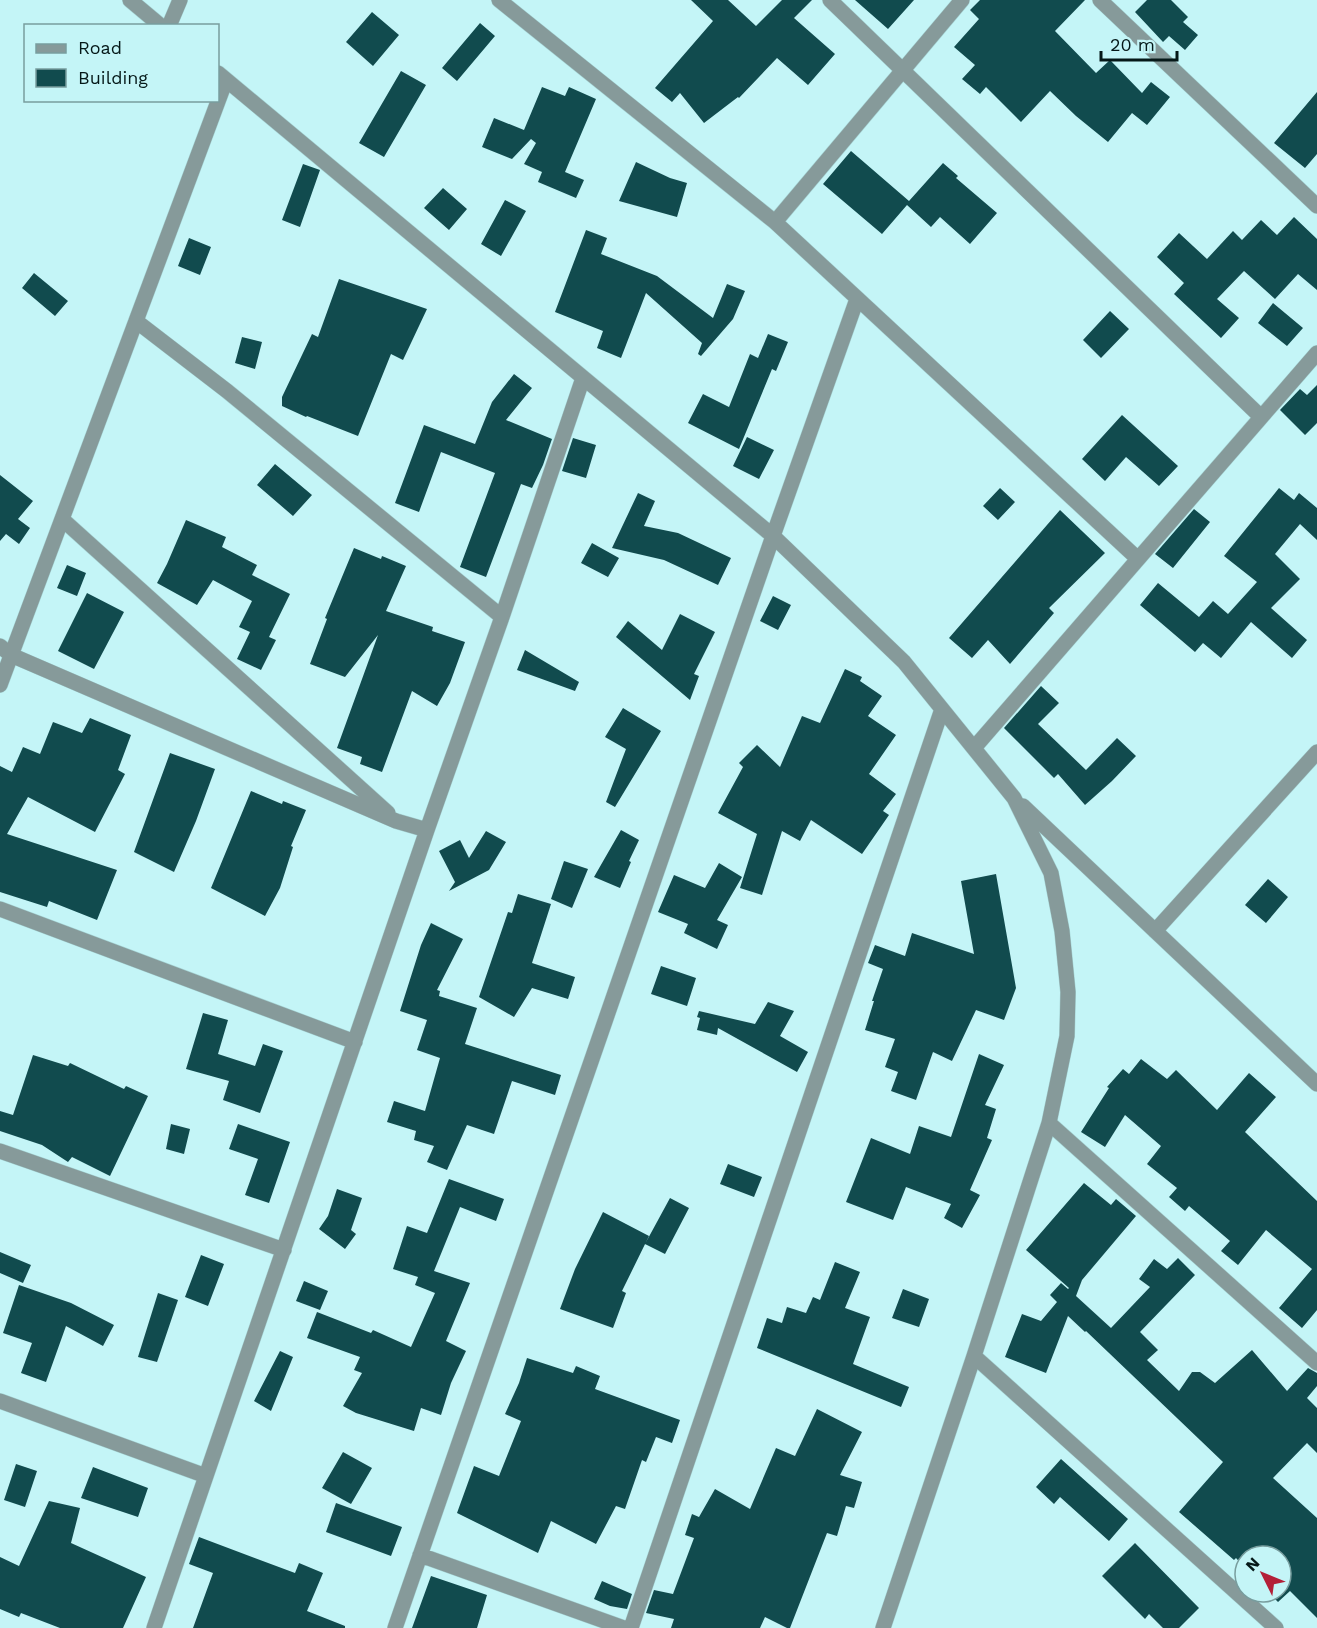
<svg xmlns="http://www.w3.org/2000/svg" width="1317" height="1628" font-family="'Work Sans',sans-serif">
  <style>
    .building { fill: #114b4e }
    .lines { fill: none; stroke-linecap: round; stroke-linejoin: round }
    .minor-casing { stroke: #a5d2d3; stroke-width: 16 }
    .minor { stroke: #869a9a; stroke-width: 15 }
  </style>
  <rect width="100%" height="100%" fill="#c4f5f7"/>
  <path class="building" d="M 691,0 L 728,0 L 756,26 L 782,0 L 812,0 L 794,18 L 835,54 L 808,85 L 777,58 L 739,98 L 738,97 L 704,123 L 680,93 L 672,102 L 655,88 L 713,21 Z
    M 855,0 L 914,0 L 888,29 Z
    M 980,0 L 1085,0 L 1055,31 L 1096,73 L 1110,60 L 1142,93 L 1151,82 L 1170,97 L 1147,125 L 1132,113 L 1108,142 L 1076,116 L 1050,91 L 1021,122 L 986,87 L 980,94 L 962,79 L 975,65 L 954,47 L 979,19 L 970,10 Z
    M 1147,0 L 1171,0 L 1188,17 L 1183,22 L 1198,35 L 1185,50 L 1169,36 L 1163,42 L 1135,12 Z
    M 372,12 L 399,35 L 373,66 L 346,42 Z
    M 480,23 L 495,36 L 457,81 L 442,68 Z
    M 401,71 L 426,85 L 384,157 L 359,143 Z
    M 542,87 L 565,96 L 569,87 L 596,99 L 565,172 L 584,180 L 576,198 L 538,182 L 542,172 L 524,164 L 536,143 L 531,139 L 512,159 L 482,147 L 494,118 L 524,130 Z
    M 1317,92 L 1317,154 L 1305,168 L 1274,143 Z
    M 851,151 L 909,201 L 943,163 L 958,176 L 956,178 L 997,213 L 970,244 L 940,217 L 931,227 L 907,205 L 882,234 L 823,184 Z
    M 636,162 L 670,178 L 687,183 L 677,217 L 619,201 Z
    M 303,164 L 320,170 L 300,227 L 282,220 Z
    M 443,188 L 467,209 L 449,230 L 424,208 Z
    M 505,200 L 526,211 L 501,256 L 481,244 Z
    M 1294,217 L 1317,239 L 1317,290 L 1298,274 L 1275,299 L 1244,271 L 1217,299 L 1239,318 L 1221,338 L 1174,294 L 1184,283 L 1157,257 L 1179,233 L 1207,259 L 1233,231 L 1242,240 L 1261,220 L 1277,235 Z
    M 586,230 L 607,238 L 601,254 L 657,276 L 713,318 L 727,284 L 745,291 L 733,319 L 701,356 L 698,354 L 702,343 L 646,293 L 621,358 L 597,348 L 603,331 L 555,312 Z
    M 189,238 L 211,247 L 200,275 L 178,266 Z
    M 34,273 L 68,301 L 55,316 L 22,288 Z
    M 339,279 L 427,309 L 403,360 L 391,354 L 358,436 L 307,416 L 306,417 L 282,406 L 282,397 L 312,334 L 318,337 Z
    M 1273,303 L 1303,328 L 1287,346 L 1258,323 Z
    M 1110,311 L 1129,329 L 1101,358 L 1083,340 Z
    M 768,334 L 788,342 L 776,371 L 772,369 L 739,449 L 688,423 L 703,394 L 729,407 L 750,354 L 758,358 Z
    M 242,337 L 262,342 L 255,369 L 235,363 Z
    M 514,374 L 532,388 L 506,420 L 552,439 L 543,465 L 532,488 L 521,484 L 486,577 L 460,567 L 495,473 L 441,452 L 419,512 L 395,503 L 424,425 L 475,444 L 492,402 Z
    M 1317,385 L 1317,423 L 1305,435 L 1280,410 L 1300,389 L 1307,395 Z
    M 1122,415 L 1178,466 L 1159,486 L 1126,457 L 1105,481 L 1082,459 Z
    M 747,437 L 774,450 L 759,479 L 733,466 Z
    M 573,438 L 596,445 L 586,478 L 562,471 Z
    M 275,464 L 312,495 L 293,516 L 257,485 Z
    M 0,475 L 33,501 L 18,519 L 30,528 L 19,544 L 6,534 L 0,541 Z
    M 1000,488 L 1015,502 L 998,520 L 983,506 Z
    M 1279,488 L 1294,500 L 1299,493 L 1317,508 L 1317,540 L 1300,524 L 1275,554 L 1300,579 L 1271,608 L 1307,640 L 1292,658 L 1251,622 L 1221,658 L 1203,643 L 1195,652 L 1140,605 L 1158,583 L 1199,617 L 1213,601 L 1228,614 L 1257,582 L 1224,556 Z
    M 638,493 L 655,501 L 644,526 L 678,533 L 731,558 L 718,585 L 664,560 L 612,548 Z
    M 1194,509 L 1210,522 L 1173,568 L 1155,554 Z
    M 1060,510 L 1105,553 L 1049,608 L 1054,613 L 1010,664 L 988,640 L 972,658 L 949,638 Z
    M 186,520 L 226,537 L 222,547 L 257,565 L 252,575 L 290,594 L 269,637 L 276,640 L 261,670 L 237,659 L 250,632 L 239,627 L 252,601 L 213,580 L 197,605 L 157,583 L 167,564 Z
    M 592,543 L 619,558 L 608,577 L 581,563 Z
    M 354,548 L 381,559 L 382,556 L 406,566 L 386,611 L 433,627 L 432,631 L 465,642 L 450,683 L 437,706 L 412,691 L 382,772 L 360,764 L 362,757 L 337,748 L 378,635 L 345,677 L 310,664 L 327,619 L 325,618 Z
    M 67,565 L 86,573 L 77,596 L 57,588 Z
    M 87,593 L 124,612 L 94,669 L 58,651 Z
    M 773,596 L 791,605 L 778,630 L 760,621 Z
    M 680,614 L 715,632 L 694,674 L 699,676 L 690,700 L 616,637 L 628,621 L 662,650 Z
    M 525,650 L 579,682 L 575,691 L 517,670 Z
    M 845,669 L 862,677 L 860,681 L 882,696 L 868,716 L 896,735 L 869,774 L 896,794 L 883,811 L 889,815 L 862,854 L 811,820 L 800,841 L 782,831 L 762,895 L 740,888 L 757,834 L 718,813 L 743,767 L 739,763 L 757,745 L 780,767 L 802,716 L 820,723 Z
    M 1041,686 L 1059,703 L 1038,724 L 1086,770 L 1117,738 L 1136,756 L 1112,781 L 1085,805 L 1058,774 L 1054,778 L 1004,728 Z
    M 623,708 L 661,731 L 615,807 L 606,802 L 626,749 L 605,737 Z
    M 90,718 L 131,735 L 118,770 L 125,774 L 95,832 L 28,797 L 7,834 L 117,870 L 97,920 L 49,901 L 47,907 L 0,892 L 0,766 L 12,772 L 23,747 L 40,754 L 53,722 L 82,733 Z
    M 170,753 L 215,769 L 196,821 L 174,872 L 134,852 Z
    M 251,791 L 282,804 L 283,801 L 306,810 L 291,846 L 293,847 L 280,888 L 265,916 L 211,888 Z
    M 621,830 L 639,840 L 629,861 L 631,862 L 620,888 L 594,877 Z
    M 486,831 L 506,842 L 489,870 L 449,891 L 455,882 L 439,851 L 460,840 L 469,858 Z
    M 564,861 L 588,869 L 572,908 L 551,899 Z
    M 719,863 L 742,877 L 717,920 L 728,925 L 717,949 L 684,933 L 688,924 L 658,912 L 674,875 L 705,888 Z
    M 996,874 L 1016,988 L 1004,1020 L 976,1010 L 952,1061 L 933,1052 L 916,1100 L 891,1091 L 898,1072 L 885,1067 L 895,1039 L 865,1030 L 874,1001 L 872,1001 L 883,969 L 868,963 L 875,945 L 905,956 L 912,933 L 974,954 L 961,881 Z
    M 1268,879 L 1288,897 L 1266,923 L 1245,905 Z
    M 518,894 L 551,904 L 532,963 L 575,977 L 568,999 L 532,988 L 514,1017 L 479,997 L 508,912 L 512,913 Z
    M 431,923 L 463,939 L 437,990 L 440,991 L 439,996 L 477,1008 L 465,1044 L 561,1075 L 555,1095 L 512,1081 L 494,1134 L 467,1125 L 447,1170 L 427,1162 L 434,1146 L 414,1140 L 416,1131 L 387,1122 L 394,1101 L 425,1111 L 440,1058 L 417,1050 L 427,1020 L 400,1011 L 421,945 Z
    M 661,966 L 696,978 L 687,1006 L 651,994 Z
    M 768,1002 L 794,1011 L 780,1036 L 808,1052 L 797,1072 L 718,1028 L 717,1035 L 697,1030 L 700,1018 L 697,1017 L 699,1011 L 755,1024 Z
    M 203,1013 L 228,1020 L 218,1054 L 255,1066 L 263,1044 L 283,1051 L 260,1113 L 223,1100 L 229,1081 L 186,1069 Z
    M 979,1054 L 1004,1065 L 985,1105 L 996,1109 L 987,1138 L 992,1140 L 970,1190 L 980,1195 L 962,1228 L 944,1218 L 951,1204 L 906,1187 L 893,1220 L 846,1202 L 871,1138 L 910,1154 L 919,1126 L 951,1137 Z
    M 33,1055 L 68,1066 L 70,1063 L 124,1089 L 126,1086 L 148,1096 L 110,1176 L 72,1157 L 68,1162 L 42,1145 L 0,1131 L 0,1111 L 13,1115 Z
    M 1141,1059 L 1167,1079 L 1176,1070 L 1217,1110 L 1249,1073 L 1276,1097 L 1245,1132 L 1317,1201 L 1317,1310 L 1302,1328 L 1279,1308 L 1312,1269 L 1266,1230 L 1238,1265 L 1221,1251 L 1230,1241 L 1189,1206 L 1185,1211 L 1169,1197 L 1177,1188 L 1147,1164 L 1161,1146 L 1125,1115 L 1105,1147 L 1081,1132 L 1109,1088 L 1107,1087 L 1123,1069 L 1129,1074 Z
    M 171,1124 L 190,1129 L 184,1154 L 166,1149 Z
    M 238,1124 L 290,1142 L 269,1203 L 245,1195 L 258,1159 L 229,1149 Z
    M 728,1164 L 762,1177 L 754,1197 L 720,1184 Z
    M 449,1179 L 504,1199 L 496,1221 L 460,1207 L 434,1271 L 470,1283 L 446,1341 L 466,1351 L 451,1383 L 441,1415 L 421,1408 L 414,1431 L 356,1413 L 343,1406 L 362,1373 L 354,1370 L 360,1357 L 307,1338 L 317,1312 L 371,1333 L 373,1330 L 411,1347 L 435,1293 L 415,1285 L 418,1277 L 393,1269 L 407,1226 L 427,1233 Z
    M 1084,1183 L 1111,1205 L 1116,1199 L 1136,1216 L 1082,1280 L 1076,1296 L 1111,1328 L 1150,1287 L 1139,1279 L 1154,1259 L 1167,1269 L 1178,1258 L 1195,1275 L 1140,1332 L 1158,1350 L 1147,1360 L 1179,1391 L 1192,1372 L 1200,1372 L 1215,1383 L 1252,1350 L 1287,1391 L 1308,1368 L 1317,1373 L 1317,1386 L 1307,1398 L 1317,1408 L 1317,1453 L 1307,1443 L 1273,1478 L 1317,1518 L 1317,1618 L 1290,1591 L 1278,1602 L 1268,1592 L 1281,1592 L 1281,1556 L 1245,1556 L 1245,1568 L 1236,1558 L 1234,1560 L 1179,1512 L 1223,1462 L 1086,1331 L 1085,1332 L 1068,1316 L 1046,1373 L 1005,1357 L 1022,1314 L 1041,1321 L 1057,1302 L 1050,1295 L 1061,1283 L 1068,1289 L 1069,1288 L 1026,1250 Z
    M 337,1189 L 362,1198 L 351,1230 L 356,1234 L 345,1249 L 319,1229 L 328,1216 Z
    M 670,1198 L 689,1208 L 665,1254 L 645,1244 Z
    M 603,1212 L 649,1236 L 622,1291 L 626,1293 L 613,1328 L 560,1309 L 575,1269 Z
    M 0,1252 L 31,1265 L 23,1283 L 0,1273 Z
    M 201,1255 L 224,1264 L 208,1306 L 185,1297 Z
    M 835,1262 L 860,1272 L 845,1308 L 870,1317 L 853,1364 L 909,1387 L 901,1407 L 757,1348 L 767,1318 L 782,1323 L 787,1307 L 806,1313 L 813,1297 L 820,1300 Z
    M 304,1281 L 328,1291 L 320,1310 L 296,1301 Z
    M 19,1285 L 71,1303 L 114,1325 L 103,1346 L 66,1326 L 46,1382 L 21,1373 L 32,1343 L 3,1333 Z
    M 903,1289 L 929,1299 L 919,1327 L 892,1318 Z
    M 158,1293 L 178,1300 L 157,1362 L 138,1357 Z
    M 280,1351 L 293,1357 L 271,1411 L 254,1401 Z
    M 527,1358 L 573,1373 L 576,1366 L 600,1376 L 595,1389 L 680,1420 L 672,1443 L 656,1437 L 646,1462 L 642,1460 L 625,1509 L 616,1506 L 596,1544 L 551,1521 L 538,1553 L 457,1513 L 474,1466 L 499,1476 L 521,1421 L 505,1414 L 519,1383 Z
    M 817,1409 L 862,1432 L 840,1475 L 862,1482 L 854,1508 L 846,1506 L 837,1536 L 827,1533 L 790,1628 L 787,1628 L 765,1617 L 760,1628 L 671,1628 L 674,1619 L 646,1613 L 654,1590 L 673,1594 L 694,1538 L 685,1535 L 692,1514 L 699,1517 L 715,1489 L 750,1509 L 776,1448 L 795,1456 Z
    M 343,1452 L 372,1468 L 351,1504 L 322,1488 Z
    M 1061,1459 L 1128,1519 L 1109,1541 L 1060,1497 L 1054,1504 L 1036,1487 Z
    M 16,1464 L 37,1471 L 25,1507 L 4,1500 Z
    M 93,1467 L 148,1488 L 138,1517 L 81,1498 Z
    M 49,1501 L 80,1508 L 71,1543 L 146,1577 L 123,1628 L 60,1628 L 21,1613 L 19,1617 L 0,1609 L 0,1557 L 19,1566 Z
    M 336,1503 L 402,1527 L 391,1556 L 326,1532 Z
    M 199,1537 L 295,1573 L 299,1563 L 323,1573 L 307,1611 L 345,1626 L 345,1628 L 193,1628 L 213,1573 L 189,1564 Z
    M 1135,1543 L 1199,1608 L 1179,1628 L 1163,1628 L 1149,1614 L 1145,1619 L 1102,1576 Z
    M 431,1576 L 487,1595 L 477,1628 L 412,1628 Z
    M 602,1581 L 632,1594 L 627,1609 L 610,1606 L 594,1599 Z"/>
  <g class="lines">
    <defs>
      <path id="minor" d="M 130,0 L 161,26
        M 499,0 L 775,222 L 1138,559
        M 830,0 L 1261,417
        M 1100,0 L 1317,206
        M 169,26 L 180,0
        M 218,73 L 773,536 L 904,662 L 1014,798 L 1051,873 L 1062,931 L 1068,992 L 1067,1036 L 1049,1123 L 974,1356 L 883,1628
        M 775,222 L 962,0
        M 136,321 L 227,391 L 502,617
        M 62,519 L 388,813
        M 0,646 L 11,655 L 396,821 L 427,830
        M 0,685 L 226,80
        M 974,748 L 1317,353
        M 1023,806 L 1317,1084
        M 0,909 L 355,1042
        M 1155,931 L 1317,752
        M 1049,1123 L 1317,1363
        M 0,1151 L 284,1250
        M 974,1356 L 1276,1628
        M 0,1401 L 206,1476
        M 420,1555 L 624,1628
        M 154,1628 L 427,830 L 502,617 L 583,378
        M 395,1628 L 773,536 L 857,299
        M 631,1628 L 942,709"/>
    </defs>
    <use href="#minor" class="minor-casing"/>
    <use href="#minor" class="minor"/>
  </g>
  <rect x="24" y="24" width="195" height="78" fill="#c4f5f7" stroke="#789d9e" stroke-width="1.5"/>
  <rect x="36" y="44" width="30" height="9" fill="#869a9a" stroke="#789d9e" stroke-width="1.5"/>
  <text x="78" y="54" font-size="18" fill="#051818">Road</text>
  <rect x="36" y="69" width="30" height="18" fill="#114b4e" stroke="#789d9e" stroke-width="1.5"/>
  <text x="78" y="84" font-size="18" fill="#051818">Building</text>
  <g transform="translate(1263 1574) rotate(313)"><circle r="28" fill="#c4f5f7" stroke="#789d9e" stroke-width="1.5"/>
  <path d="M0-4.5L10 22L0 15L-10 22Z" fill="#b32038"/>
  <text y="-9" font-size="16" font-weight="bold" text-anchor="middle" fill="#051818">N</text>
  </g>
  <path d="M1101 51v9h76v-9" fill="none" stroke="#051818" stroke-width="3"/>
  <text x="1110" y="51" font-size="18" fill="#051818" stroke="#c4f5f7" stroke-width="4.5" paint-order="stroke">20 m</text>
</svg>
